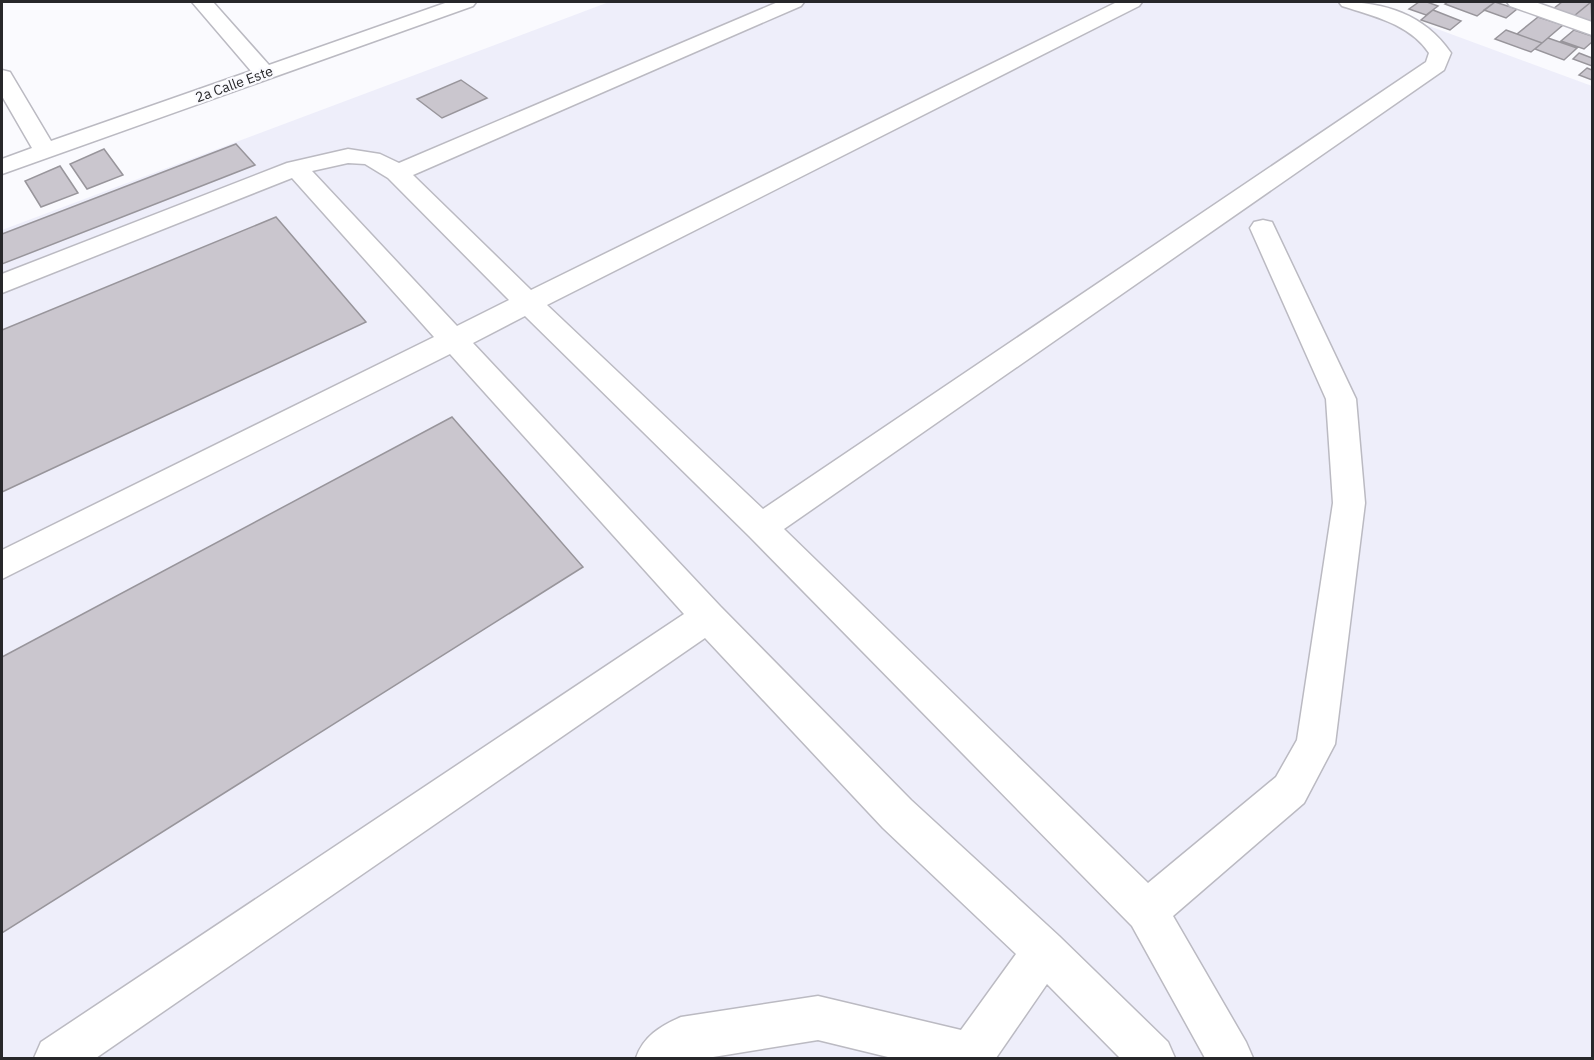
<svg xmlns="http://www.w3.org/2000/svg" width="1594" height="1060" font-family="'IBM Plex Sans',sans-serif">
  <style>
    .built { fill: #eeeefa }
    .building { fill: #cac6ce; stroke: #98959b; stroke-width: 1.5 }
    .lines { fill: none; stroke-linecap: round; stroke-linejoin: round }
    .minor-casing { stroke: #bbbac2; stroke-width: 3 }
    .minor { fill: #fff; fill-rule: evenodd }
    .labels { text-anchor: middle; stroke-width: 4.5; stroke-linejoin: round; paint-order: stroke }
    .far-street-label { font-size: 14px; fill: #27272a; stroke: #fafafe }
  </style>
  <rect width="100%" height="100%" fill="#fafafe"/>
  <path class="built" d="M 609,2 L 1364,2 L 1592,86 L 1592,1058 L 2,1058 L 2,230 Z"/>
  <path class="building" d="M 1419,2 L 1427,2 L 1438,6 L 1426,15 L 1409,9 Z
    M 1448,2 L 1495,2 L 1477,16 L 1445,4 Z
    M 1495,2 L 1517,9 L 1506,18 L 1484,10 Z
    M 1562,2 L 1591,2 L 1574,16 L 1553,9 Z
    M 1591,2 L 1592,23 L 1574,16 Z
    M 1433,10 L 1461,21 L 1450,30 L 1421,20 Z
    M 1538,17 L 1563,25 L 1542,43 L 1517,34 Z
    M 1506,30 L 1517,34 L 1542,43 L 1531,52 L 1495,39 Z
    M 1574,30 L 1592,36 L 1592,42 L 1584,49 L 1561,41 Z
    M 1548,38 L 1577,48 L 1564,60 L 1535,49 Z
    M 1579,53 L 1592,58 L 1592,66 L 1573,59 Z
    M 1587,68 L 1592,70 L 1592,80 L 1579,75 Z
    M 461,80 L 487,98 L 442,118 L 417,99 Z
    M 236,144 L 255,165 L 2,264 L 2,234 Z
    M 104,149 L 123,175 L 87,189 L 70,164 Z
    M 60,166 L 78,193 L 41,207 L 25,181 Z
    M 276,217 L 366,322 L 2,492 L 2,330 Z
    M 452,417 L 583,567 L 2,933 L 2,657 Z"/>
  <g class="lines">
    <defs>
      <path id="minor" d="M 192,2 L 213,2 L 269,65 L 448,2 L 476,2 L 473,6 L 2,174 L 2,159 L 32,148 L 2,96 L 2,70 L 10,72 L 51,141 L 251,71 Z
        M 778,2 L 804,2 L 801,6 L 413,175 L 531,290 L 1117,2 L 1142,2 L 1139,6 L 547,305 L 763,509 L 1426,62 L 1429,53 C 1410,24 1373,16 1342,6 L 1339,2 C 1385,2 1424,14 1451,53 L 1444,70 L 784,529 L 1148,883 L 1276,777 L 1297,740 L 1333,503 L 1326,399 L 1250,228 L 1254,222 L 1263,220 L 1272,222 L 1356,399 L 1365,503 L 1335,744 L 1304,803 L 1173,916 L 1246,1042 L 1253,1058 L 1205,1058 L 1132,926 L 749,536 L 525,316 L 473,343 L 720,606 L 911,800 L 1059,936 L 1168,1042 L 1175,1058 L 1120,1058 L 1047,984 L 996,1058 L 892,1058 L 818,1040 L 707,1058 L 636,1058 C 643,1037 660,1026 681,1017 L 818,996 L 961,1030 L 1016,954 L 883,828 L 705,638 L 96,1058 L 34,1058 L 41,1042 L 684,614 L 450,354 L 2,579 L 2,550 L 434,337 L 292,178 L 2,293 L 2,274 L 287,163 L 348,149 L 380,154 L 399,163 ZM 348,163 L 365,164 L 388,178 L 509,300 L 457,326 L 312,171 Z
        M 1507,2 L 1535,2 L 1592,22 L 1592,35 L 1510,6 Z"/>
    </defs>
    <use href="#minor" class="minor-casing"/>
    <use href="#minor" class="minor"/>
  </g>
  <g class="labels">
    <g class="far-street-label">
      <text transform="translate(234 84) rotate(-20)" y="5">2a Calle Este</text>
    </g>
  </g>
  <rect width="1594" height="1060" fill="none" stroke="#27272a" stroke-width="6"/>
</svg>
